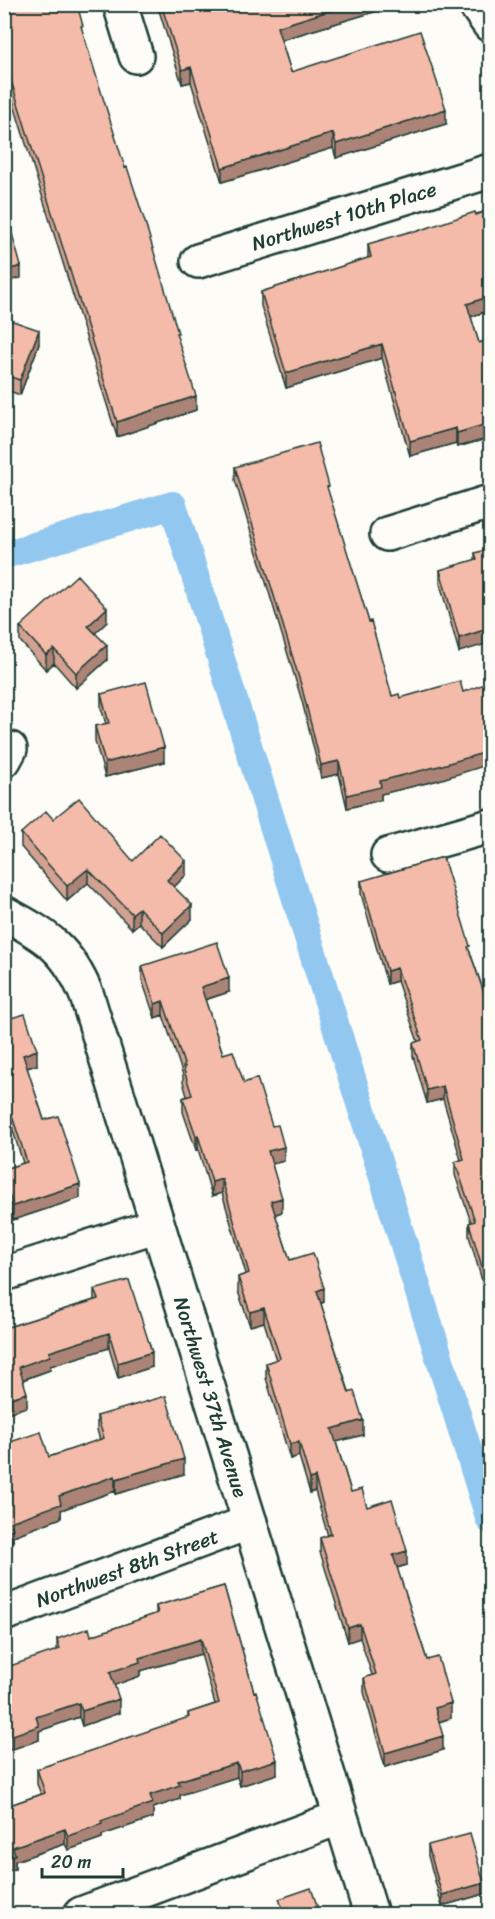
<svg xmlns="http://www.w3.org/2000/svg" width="495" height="1919" font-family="Sriracha,sans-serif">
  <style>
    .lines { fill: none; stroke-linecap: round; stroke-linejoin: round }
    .canal { stroke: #92c7f0; stroke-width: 28 }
    .street-casing { stroke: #1f3d34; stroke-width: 38 }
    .street { stroke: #fdfcf7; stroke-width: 33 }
    .wall { fill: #d2a192; stroke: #1f3d34; stroke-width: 1.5 }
    .shaded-wall { fill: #ab8377; stroke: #1f3d34; stroke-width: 1.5 }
    .building { fill: #f4bbaa; stroke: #1f3d34; stroke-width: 1.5 }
    .labels { text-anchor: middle; stroke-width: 4.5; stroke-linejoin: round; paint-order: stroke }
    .street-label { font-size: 20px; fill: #1f3d34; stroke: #fdfcf7 }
  </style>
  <rect width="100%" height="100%" fill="#fdfcf7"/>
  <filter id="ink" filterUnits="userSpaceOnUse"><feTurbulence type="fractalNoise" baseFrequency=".0167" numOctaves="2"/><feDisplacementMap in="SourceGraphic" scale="12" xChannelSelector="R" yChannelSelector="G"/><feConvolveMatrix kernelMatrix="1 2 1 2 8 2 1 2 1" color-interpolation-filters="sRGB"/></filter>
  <g filter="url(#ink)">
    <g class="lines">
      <path class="canal" d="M 4,555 L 173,505 L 490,1520"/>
      <defs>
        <path id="street" d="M 120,4 L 136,56
          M 475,4 L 490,25
          M 198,261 L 490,171
          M 387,534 L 490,502
          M 4,760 L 10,749
          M 388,855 L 490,826
          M 4,913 C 47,936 68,949 87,996 L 371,1914
          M 4,1274 L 158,1225
          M 4,1614 L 250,1522
          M 81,1914 L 341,1817"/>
      </defs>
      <use href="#street" class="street-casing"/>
      <use href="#street" class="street"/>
    </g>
    <path class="wall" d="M 4,4 L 83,35 L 196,410 L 117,437 L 4,73 Z
      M 157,4 L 384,4 L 384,9 L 281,40 L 291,72 L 446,124 L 336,158 L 333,148 L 222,182 L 191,82 L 182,84 Z
      M 490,210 L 490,310 L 471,317 L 479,343 L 490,339 L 490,438 L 457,447 L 456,443 L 410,456 L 382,358 L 286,388 L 261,306 L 261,292 L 368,258 L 368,244 L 412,233 Z
      M 4,318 L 39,344 L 20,395 L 4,389 Z
      M 235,467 L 329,495 L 392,696 L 400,698 L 439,780 L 381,794 L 381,800 L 347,808 L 339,774 L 321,778 L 302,701 L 235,480 Z
      M 490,549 L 459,652 L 440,584 L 440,570 L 475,560 L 475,553 Z
      M 107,622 L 95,633 L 107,660 L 76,688 L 54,663 L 46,670 L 20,641 L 20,627 Z
      M 101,694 L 164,762 L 105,777 L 95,741 L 95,726 L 106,724 L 101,708 Z
      M 53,819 L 133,861 L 186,875 L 174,887 L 192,919 L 163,947 L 139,923 L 132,929 L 88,883 L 67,901 L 21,847 L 21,833 Z
      M 361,881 L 470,952 L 490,1010 L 490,1308 L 469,1236 L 469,1223 L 471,1222 L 455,1175 L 455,1162 L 461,1160 L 443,1099 L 427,1103 L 413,1056 L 413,1043 L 418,1042 L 397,981 L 387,984 L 361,894 Z
      M 142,966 L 229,992 L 205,1000 L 223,1054 L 244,1083 L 284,1161 L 272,1164 L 282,1212 L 275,1214 L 290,1260 L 324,1302 L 321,1304 L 363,1435 L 336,1442 L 351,1492 L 367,1507 L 407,1565 L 397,1568 L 427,1660 L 451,1718 L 439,1722 L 443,1750 L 385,1767 L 364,1692 L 364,1678 L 372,1675 L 360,1638 L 348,1642 L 320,1552 L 320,1538 L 328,1536 L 315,1491 L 310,1493 L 299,1456 L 290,1459 L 266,1378 L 266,1363 L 276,1360 L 264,1322 L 250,1326 L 238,1291 L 238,1277 L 246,1274 L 222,1193 L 212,1196 L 198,1149 L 196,1150 L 183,1112 L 183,1098 L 187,1096 L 183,1082 L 183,1075 L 163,1015 L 155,1018 L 142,980 Z
      M 4,1020 L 37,1065 L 27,1068 L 44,1120 L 80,1198 L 13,1220 L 4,1195 L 4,1169 L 23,1163 L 5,1105 Z
      M 94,1290 L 152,1367 L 118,1378 L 109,1348 L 50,1366 L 50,1370 L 23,1380 L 27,1407 L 8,1327 L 94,1300 Z
      M 97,1416 L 184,1474 L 116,1494 L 115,1491 L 61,1510 L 61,1518 L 13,1536 L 13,1543 L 4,1546 L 4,1444 L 49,1457 L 100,1440 L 97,1430 Z
      M 224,1586 L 277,1774 L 240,1786 L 237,1777 L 180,1795 L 180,1799 L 153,1808 L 153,1818 L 102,1835 L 102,1838 L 68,1850 L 65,1844 L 15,1861 L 15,1869 L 4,1872 L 4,1807 L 41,1794 L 37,1784 L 37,1769 L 188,1718 L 188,1713 L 215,1704 L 201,1654 L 140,1671 L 140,1676 L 114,1685 L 119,1713 L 82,1726 L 79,1717 L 39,1731 L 39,1740 L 4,1752 L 57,1650 L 57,1639 L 91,1636 L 156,1614 L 156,1606 Z
      M 428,1845 L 484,1894 L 442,1906 L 428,1856 Z"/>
    <path class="shaded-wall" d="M 351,4 L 384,4 L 384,9 L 277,41 L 277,27 Z
      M 191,67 L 191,82 L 182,84 L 182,70 Z
      M 446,109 L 446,124 L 336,158 L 336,144 Z
      M 333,133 L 333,148 L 222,182 L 222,168 Z
      M 21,266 L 21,278 L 4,282 L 4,271 Z
      M 490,296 L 490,310 L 467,318 L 467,304 Z
      M 39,330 L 39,344 L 20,395 L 20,380 Z
      M 382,344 L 382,358 L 286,388 L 286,373 Z
      M 196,396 L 196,410 L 117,437 L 117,422 Z
      M 490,423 L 490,438 L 457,447 L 457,433 Z
      M 456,428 L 456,443 L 410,456 L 410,441 Z
      M 107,608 L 107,622 L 88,640 L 88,626 Z
      M 490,628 L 490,643 L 459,652 L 459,638 Z
      M 107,645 L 107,660 L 76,688 L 76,673 Z
      M 54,649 L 54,663 L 46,670 L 46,655 Z
      M 164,747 L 164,762 L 105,777 L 105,763 Z
      M 490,751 L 490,764 L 439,780 L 381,794 L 381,800 L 347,808 L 347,795 L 380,781 Z
      M 339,761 L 339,774 L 321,778 L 321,765 Z
      M 186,861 L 186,875 L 167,894 L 167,880 Z
      M 88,869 L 88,883 L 67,901 L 67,886 Z
      M 192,905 L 192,919 L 163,947 L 163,933 Z
      M 139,908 L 139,923 L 132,929 L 132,914 Z
      M 397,968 L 397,981 L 387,984 L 387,971 Z
      M 229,978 L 229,992 L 201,1001 L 201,987 Z
      M 163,1001 L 163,1015 L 155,1018 L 155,1004 Z
      M 37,1050 L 37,1065 L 23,1069 L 23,1055 Z
      M 443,1086 L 443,1099 L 427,1103 L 427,1090 Z
      M 198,1135 L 198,1149 L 196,1150 L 196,1136 Z
      M 284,1147 L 284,1161 L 268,1165 L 268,1151 Z
      M 222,1179 L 222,1193 L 212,1196 L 212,1182 Z
      M 80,1184 L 80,1198 L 13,1220 L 13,1206 Z
      M 282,1198 L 282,1212 L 271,1216 L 271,1201 Z
      M 324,1288 L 324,1302 L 317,1305 L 317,1291 Z
      M 264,1308 L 264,1322 L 250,1326 L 250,1312 Z
      M 109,1333 L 109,1348 L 50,1366 L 50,1370 L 19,1381 L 19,1367 L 49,1352 Z
      M 152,1352 L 152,1367 L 118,1378 L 118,1363 Z
      M 27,1393 L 27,1407 L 4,1414 L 4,1400 Z
      M 363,1420 L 363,1435 L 332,1443 L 332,1429 Z
      M 299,1442 L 299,1456 L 290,1459 L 290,1444 Z
      M 184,1459 L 184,1474 L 116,1494 L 116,1479 Z
      M 115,1476 L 115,1491 L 61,1510 L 61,1518 L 13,1536 L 13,1543 L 4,1546 L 4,1532 L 10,1522 L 59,1496 Z
      M 315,1477 L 315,1491 L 310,1493 L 310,1479 Z
      M 407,1551 L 407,1565 L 393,1569 L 393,1555 Z
      M 360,1624 L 360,1638 L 348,1642 L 348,1628 Z
      M 201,1639 L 201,1654 L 140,1671 L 140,1676 L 110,1687 L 110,1672 L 139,1658 Z
      M 119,1699 L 119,1713 L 82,1726 L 82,1711 Z
      M 79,1703 L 79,1717 L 39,1731 L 39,1740 L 4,1752 L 4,1738 L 36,1717 Z
      M 451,1703 L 451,1718 L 435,1723 L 435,1708 Z
      M 443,1736 L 443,1750 L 385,1767 L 385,1753 Z
      M 277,1760 L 277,1774 L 240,1786 L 240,1771 Z
      M 237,1763 L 237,1777 L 180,1795 L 180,1799 L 153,1808 L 153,1818 L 102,1835 L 102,1838 L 68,1850 L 68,1836 L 101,1821 L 178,1781 Z
      M 65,1829 L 65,1844 L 15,1861 L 15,1869 L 4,1872 L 4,1858 L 13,1847 Z
      M 484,1883 L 484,1894 L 442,1906 L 442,1895 Z"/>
    <path class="building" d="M 4,4 L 77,4 L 83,26 L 81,26 L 99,85 L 125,168 L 127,167 L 145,222 L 178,333 L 176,333 L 196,396 L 117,422 L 4,58 Z
      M 161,4 L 351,4 L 277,27 L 291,72 L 420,31 L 446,109 L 336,144 L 333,133 L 222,168 L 191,67 L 182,70 Z
      M 490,210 L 490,296 L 467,304 L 479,343 L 490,339 L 490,423 L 457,433 L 456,428 L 410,441 L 382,344 L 286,373 L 261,292 L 371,257 L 368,244 L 412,231 L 412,233 L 475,212 L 476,215 Z
      M 7,216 L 21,266 L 4,271 L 4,217 Z
      M 4,318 L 39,330 L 20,380 L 4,375 Z
      M 317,443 L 329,486 L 327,487 L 369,622 L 371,621 L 392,696 L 399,694 L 400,698 L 460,681 L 463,692 L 490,682 L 490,751 L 439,766 L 380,781 L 381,787 L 347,795 L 339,761 L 321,765 L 302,688 L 235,467 Z
      M 490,549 L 490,628 L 459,638 L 440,570 L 477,559 L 475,553 Z
      M 77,575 L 107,608 L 88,626 L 107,645 L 76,673 L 54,649 L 46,655 L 20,627 Z
      M 146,682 L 164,747 L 105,763 L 95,726 L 109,723 L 101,694 Z
      M 79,798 L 133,861 L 160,834 L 186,861 L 167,880 L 192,905 L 163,933 L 139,908 L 132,914 L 88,869 L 67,886 L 21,833 L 46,811 L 53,819 Z
      M 443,857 L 470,946 L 468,947 L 490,1010 L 490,1294 L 469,1223 L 475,1221 L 455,1162 L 464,1159 L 443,1086 L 427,1090 L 413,1043 L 422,1040 L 397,968 L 387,971 L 361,881 Z
      M 217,942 L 229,978 L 201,987 L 223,1054 L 233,1051 L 244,1083 L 257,1078 L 272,1126 L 278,1125 L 284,1147 L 268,1151 L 282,1198 L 271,1201 L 290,1260 L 313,1253 L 324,1288 L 317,1291 L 349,1393 L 354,1391 L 363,1420 L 332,1429 L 351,1492 L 362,1489 L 367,1507 L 392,1499 L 407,1551 L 393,1555 L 427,1660 L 438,1657 L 451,1703 L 435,1708 L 443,1736 L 385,1753 L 364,1678 L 376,1674 L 360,1624 L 348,1628 L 320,1538 L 331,1534 L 315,1477 L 310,1479 L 299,1442 L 290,1444 L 266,1363 L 280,1358 L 264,1308 L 250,1312 L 238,1277 L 249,1273 L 222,1179 L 212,1182 L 198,1135 L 196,1136 L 183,1098 L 192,1095 L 183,1067 L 185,1067 L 163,1001 L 155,1004 L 142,966 Z
      M 25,1014 L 37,1050 L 23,1055 L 44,1120 L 58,1116 L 80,1184 L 13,1206 L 4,1180 L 4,1169 L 27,1162 L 4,1091 L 4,1020 Z
      M 129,1280 L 152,1352 L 118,1363 L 109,1333 L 49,1352 L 50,1356 L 19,1367 L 27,1393 L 4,1400 L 4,1319 L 5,1319 L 8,1327 L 98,1299 L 94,1290 Z
      M 166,1396 L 184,1459 L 116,1479 L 115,1476 L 59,1496 L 61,1504 L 10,1522 L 13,1529 L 4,1532 L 4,1444 L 41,1432 L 49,1457 L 104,1438 L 97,1416 Z
      M 224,1586 L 254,1692 L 256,1691 L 277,1760 L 240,1771 L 237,1763 L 178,1781 L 180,1785 L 150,1795 L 153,1803 L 101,1821 L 102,1824 L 68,1836 L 65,1829 L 13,1847 L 15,1855 L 4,1858 L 4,1807 L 45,1793 L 37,1769 L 189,1717 L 188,1713 L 219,1703 L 201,1639 L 139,1658 L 140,1662 L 110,1672 L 119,1699 L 82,1711 L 79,1703 L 36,1717 L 39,1726 L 4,1738 L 4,1668 L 60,1649 L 57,1639 L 89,1628 L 91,1636 L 158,1613 L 156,1606 Z
      M 470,1834 L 484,1883 L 442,1895 L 428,1845 Z
      M 311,1888 L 320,1914 L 261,1914 L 282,1907 L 279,1899 Z"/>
  </g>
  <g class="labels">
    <g class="street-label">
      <text transform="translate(344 216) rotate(-17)" y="7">Northwest 10th Place</text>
      <text transform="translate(211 1397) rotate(73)" y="7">Northwest 37th Avenue</text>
      <text transform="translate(127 1568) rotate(-20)" y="7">Northwest 8th Street</text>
    </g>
  </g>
  <rect width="495" height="1919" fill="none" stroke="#fdfcf7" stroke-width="24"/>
  <rect x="12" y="12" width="471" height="1895" fill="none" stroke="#1f3d34" stroke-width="2" filter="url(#ink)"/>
  <path d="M42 1868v9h81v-9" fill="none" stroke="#1f3d34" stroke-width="3"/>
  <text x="51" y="1868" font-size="18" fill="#1f3d34" stroke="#fdfcf7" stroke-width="4.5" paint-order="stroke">20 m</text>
</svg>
